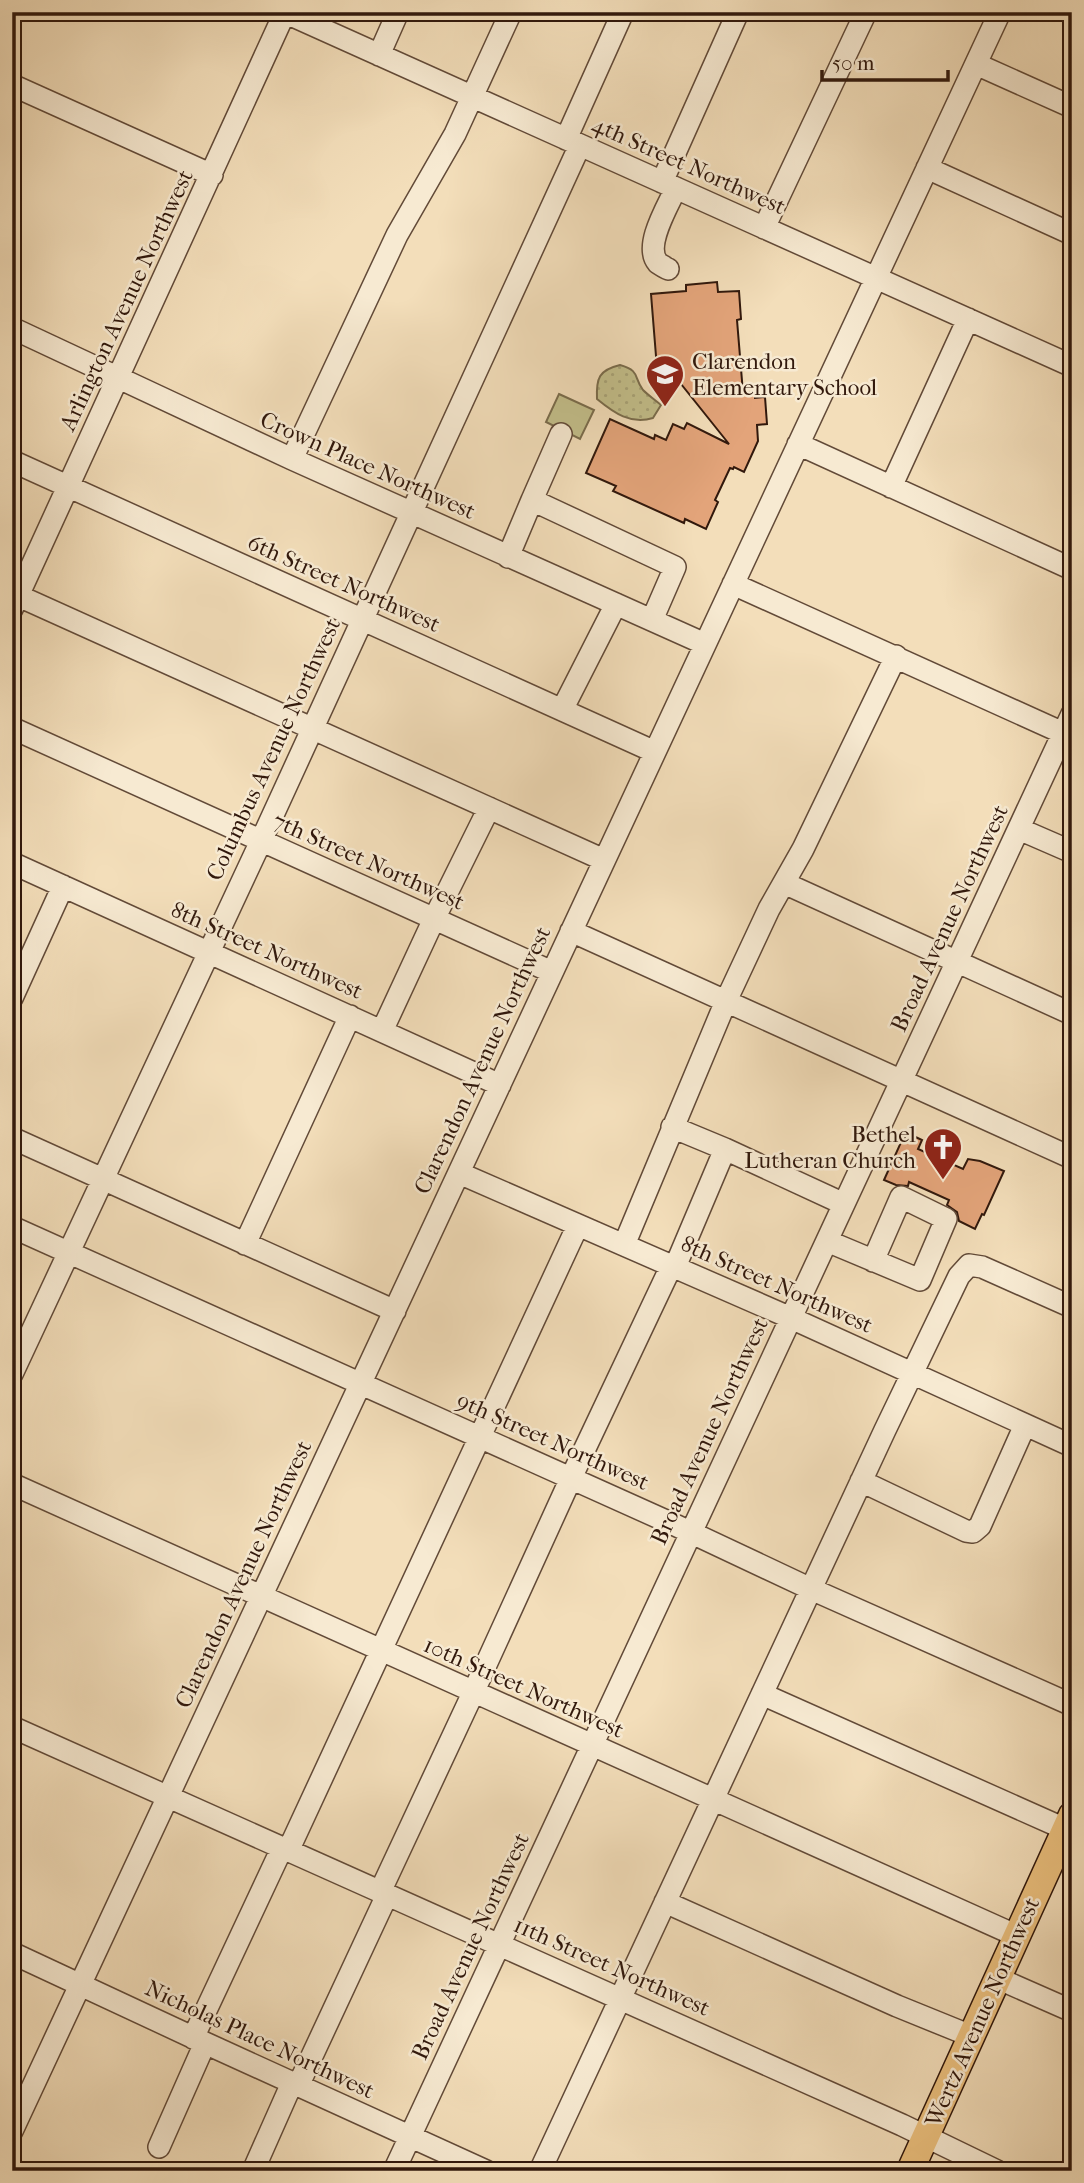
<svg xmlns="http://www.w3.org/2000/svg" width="1084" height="2183" font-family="'IM FELL French Canon',serif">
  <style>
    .grass { fill: url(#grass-dots); stroke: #7a6c4c; stroke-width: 2 }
    .pitch { fill: #c3bf8b; stroke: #7a6c4c; stroke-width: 2 }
    .building { fill: #e3a47a; stroke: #31180c; stroke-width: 2 }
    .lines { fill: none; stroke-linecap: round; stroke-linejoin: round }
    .minor-casing { stroke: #624a38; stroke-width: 24 }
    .major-casing { stroke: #31180c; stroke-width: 29 }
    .minor { stroke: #f7ead2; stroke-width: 21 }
    .major { stroke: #eabf7d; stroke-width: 26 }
    .labels { text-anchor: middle; stroke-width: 5; stroke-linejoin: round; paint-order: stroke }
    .street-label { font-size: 23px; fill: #31180c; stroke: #f7ead2 }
    .poi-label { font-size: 23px; fill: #31180c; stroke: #f7ead2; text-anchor: start }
  </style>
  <defs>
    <pattern id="grass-dots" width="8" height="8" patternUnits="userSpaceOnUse" patternTransform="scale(1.75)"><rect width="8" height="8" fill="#c3bf8b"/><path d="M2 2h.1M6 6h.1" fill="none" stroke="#a8a377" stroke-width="1.8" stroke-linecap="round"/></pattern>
  </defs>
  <rect width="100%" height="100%" fill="#f3deba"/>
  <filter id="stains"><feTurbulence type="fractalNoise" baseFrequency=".00286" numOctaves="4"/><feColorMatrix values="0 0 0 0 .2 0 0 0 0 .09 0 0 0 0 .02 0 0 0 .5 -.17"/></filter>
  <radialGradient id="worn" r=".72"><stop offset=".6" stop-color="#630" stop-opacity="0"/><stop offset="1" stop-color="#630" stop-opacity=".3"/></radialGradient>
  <path class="grass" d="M 620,365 C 641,371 633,377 643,390 C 648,395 655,400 661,405 L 653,418 C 631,425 614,413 597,399 C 596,378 599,370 620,365 Z"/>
  <path class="pitch" d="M 559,394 L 594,410 L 580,439 L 546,422 Z"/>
  <path class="building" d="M 717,282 L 718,292 L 739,291 L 741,319 L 737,320 L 743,393 L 755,392 L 755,398 L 765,397 L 767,424 L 757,425 L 758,441 L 744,472 L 734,467 L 733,469 L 730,468 L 715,500 L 718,502 L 706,529 L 685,519 L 684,523 L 613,491 L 616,486 L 586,473 L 610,419 L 654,439 L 655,435 L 666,440 L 673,424 L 684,429 L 687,423 L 729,444 L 677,379 L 658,381 L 651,294 L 686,291 L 686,285 Z
    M 907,1133 L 922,1140 L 918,1149 L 963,1169 L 968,1159 L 980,1161 L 1004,1171 L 984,1215 L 982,1214 L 975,1229 L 959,1221 L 957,1212 L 947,1205 L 949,1200 L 909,1182 L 908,1186 L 896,1185 L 884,1180 L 902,1140 L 904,1141 Z"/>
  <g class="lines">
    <defs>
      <path id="minor" d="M 284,12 L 1072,366
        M 379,55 L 398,12
        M 976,64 L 1072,107
        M 12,85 L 212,175
        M 566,139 L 623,12
        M 927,168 L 1072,234
        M 662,182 L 738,12
        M 764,228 L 866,12
        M 668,269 C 667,269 658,263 658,263 C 643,246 668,206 676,188
        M 12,328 L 292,459 L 705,644
        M 798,444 L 1072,569
        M 292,459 L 397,235 L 455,134 L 511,12
        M 12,461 L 655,752
        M 891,487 L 968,319
        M 532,500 L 561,434
        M 508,557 L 532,500 L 675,567 L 652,620
        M 733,584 L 1063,733
        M 12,593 L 604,860
        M 12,609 L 285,12
        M 562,710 L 616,604
        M 12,728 L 552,972
        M 1019,829 L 1072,852
        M 12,863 L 500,1085
        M 784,883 L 1072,1014
        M 571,931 L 1072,1158
        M 12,998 L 63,886
        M 382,1031 L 434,919 L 489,808
        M 672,1127 L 725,1149 L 844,1204
        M 12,1138 L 395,1311
        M 459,1173 L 791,1318 L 1072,1446
        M 12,1227 L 675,1525 L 811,1589 L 1072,1705
        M 827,1241 L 920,1280 L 946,1219 L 901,1197 L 873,1261
        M 245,1244 L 350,1016
        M 624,1245 L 726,1001 L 769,909 L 803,849 L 896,656
        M 12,1374 L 261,841 L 580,145
        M 861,1481 L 966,1531 L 973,1532 L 980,1526 L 1025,1425
        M 12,1484 L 1015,1935
        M 762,1694 L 1065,1829
        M 12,1727 L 902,2125 L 997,2171
        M 288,1851 L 578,1225
        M 380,1892 L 473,1693 L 571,1478 L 667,1275 L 678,1260 L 725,1149
        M 665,1902 L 897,2006 L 971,2036
        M 12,1953 L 205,2043 L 486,2171
        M 997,1978 L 1072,2011
        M 193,2038 L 282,1848
        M 298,2086 L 387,1895
        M 12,2131 L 1000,12
        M 159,2147 L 205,2043
        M 253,2171 L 292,2083
        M 394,2171 L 1072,714
        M 540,2171 L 885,1430 L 959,1276 L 969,1265 L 982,1267 L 1072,1307"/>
      <path id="major" d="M 910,2171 L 1072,1815"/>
    </defs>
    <use href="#minor" class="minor-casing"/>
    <use href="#major" class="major-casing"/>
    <use href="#minor" class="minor"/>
    <use href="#major" class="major"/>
  </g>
  <defs>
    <symbol id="school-pin" viewBox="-11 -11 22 30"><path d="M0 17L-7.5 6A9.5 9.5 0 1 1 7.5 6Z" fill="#8f2418" stroke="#f7ead2"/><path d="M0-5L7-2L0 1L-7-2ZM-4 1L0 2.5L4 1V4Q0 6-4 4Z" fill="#fff"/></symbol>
    <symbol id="church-pin" viewBox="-11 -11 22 30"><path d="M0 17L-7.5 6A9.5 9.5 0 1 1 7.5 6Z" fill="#8f2418" stroke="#f7ead2"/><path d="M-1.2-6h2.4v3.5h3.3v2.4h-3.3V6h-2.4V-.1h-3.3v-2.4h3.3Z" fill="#fff"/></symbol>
  </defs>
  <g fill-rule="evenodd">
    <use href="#school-pin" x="643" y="352" width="44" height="60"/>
    <use href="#church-pin" x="921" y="1125" width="44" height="60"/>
  </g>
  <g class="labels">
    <g class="street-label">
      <text transform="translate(689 165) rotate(24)" y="8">4th Street Northwest</text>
      <text transform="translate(126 300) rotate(-65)" y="8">Arlington Avenue Northwest</text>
      <text transform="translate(368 465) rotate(24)" y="8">Crown Place Northwest</text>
      <text transform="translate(344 583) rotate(24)" y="8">6th Street Northwest</text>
      <text transform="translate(273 749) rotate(-65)" y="8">Columbus Avenue Northwest</text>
      <text transform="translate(369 861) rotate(24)" y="8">7th Street Northwest</text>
      <text transform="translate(949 918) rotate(-65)" y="8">Broad Avenue Northwest</text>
      <text transform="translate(267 950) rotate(24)" y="8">8th Street Northwest</text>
      <text transform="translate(482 1060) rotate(-65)" y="8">Clarendon Avenue Northwest</text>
      <text transform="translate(777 1284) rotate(24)" y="8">8th Street Northwest</text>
      <text transform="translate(709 1431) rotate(-65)" y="8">Broad Avenue Northwest</text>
      <text transform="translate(553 1441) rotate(24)" y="8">9th Street Northwest</text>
      <text transform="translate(243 1574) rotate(-65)" y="8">Clarendon Avenue Northwest</text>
      <text transform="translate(524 1687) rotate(24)" y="8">10th Street Northwest</text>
      <text transform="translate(470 1946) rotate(-65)" y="8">Broad Avenue Northwest</text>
      <text transform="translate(612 1966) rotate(24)" y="8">11th Street Northwest</text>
      <text transform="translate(982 2012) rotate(-66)" y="8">Wertz Avenue Northwest</text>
      <text transform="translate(260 2039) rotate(25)" y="8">Nicholas Place Northwest</text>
    </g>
    <g class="poi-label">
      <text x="692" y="369">Clarendon<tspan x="692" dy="26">Elementary School</tspan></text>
      <text x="916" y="1142" text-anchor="end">Bethel<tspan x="916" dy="26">Lutheran Church</tspan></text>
    </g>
  </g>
  <rect width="1084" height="2183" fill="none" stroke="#f3deba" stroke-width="42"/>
  <rect x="14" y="14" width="1056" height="2155" fill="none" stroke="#31180c" stroke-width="3.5"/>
  <rect x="21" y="21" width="1042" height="2141" fill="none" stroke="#31180c" stroke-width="2"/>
  <path d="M822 70v10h126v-10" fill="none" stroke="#31180c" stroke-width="3.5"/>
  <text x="832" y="70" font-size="21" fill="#31180c" stroke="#f7ead2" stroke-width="5" paint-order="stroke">50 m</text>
  <rect width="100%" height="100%" filter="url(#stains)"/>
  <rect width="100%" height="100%" fill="url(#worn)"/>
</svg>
